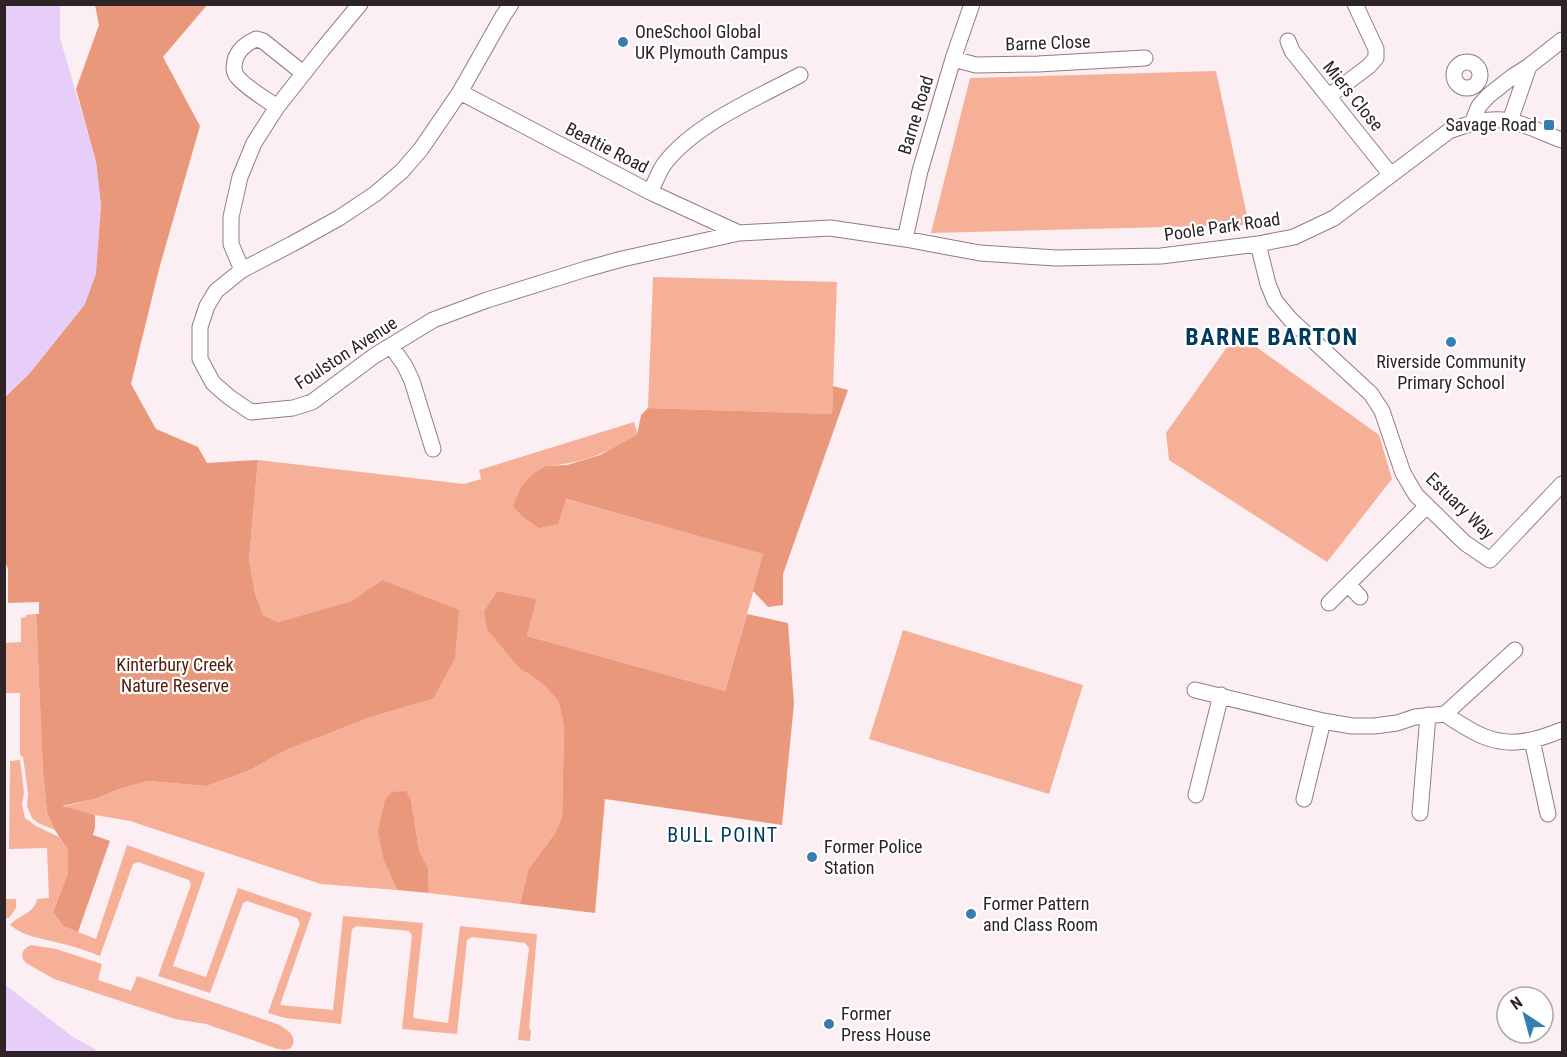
<svg xmlns="http://www.w3.org/2000/svg" width="1567" height="1057" font-family="'Roboto Condensed',sans-serif">
  <style>
    .green { fill: #f7b098 }
    .forest { fill: #ea987c }
    .water { fill: #e6cef9 }
    .lines { fill: none; stroke-linecap: round; stroke-linejoin: round }
    .minor-casing { stroke: #957a83; stroke-width: 17 }
    .minor { stroke: #fff; stroke-width: 15 }
    .poi-dot { fill: #367eb2; stroke: #fff; stroke-width: 2 }
    .labels { text-anchor: middle; stroke-width: 4.5; stroke-linejoin: round; paint-order: stroke }
    .poi-label { font-size: 18px; fill: #2e2327; stroke: #fff; text-anchor: start }
    .street-label { font-size: 18px; fill: #2e2327; stroke: #fff }
    .park-label { font-size: 18px; fill: #4f1c09; stroke: #fff }
    .neighbourhood-label { font-size: 20px; letter-spacing: 1.5px; fill: #033b5d; stroke: #fff }
    .district-label { font-size: 24px; font-weight: bold; letter-spacing: 1.5px; fill: #033b5d; stroke: #fff }
  </style>
  <rect width="100%" height="100%" fill="#fbeff3"/>
  <path class="green" d="M 1216,71 L 1249,225 L 931,233 L 970,78 Z
    M 653,277 L 837,282 L 832,414 L 648,408 Z
    M 1237,333 L 1379,435 L 1392,479 L 1327,562 L 1169,460 L 1166,433 Z
    M 634,422 L 638,435 C 608,452 581,464 546,466 L 565,499 L 764,554 L 725,691 L 527,636 L 537,599 L 497,591 L 484,611 L 520,669 L 532,676 L 546,687 L 558,701 L 562,716 L 564,730 L 562,817 L 555,833 L 528,870 L 520,904 L 429,893 L 428,868 L 419,850 L 411,800 L 384,861 L 397,890 L 321,884 L 130,821 L 95,815 L 61,807 L 95,799 L 122,788 L 148,781 L 207,786 L 250,770 L 286,750 L 371,717 L 433,699 L 382,580 L 353,601 L 278,622 L 263,615 L 255,593 L 249,559 L 258,460 L 464,484 L 481,479 L 479,470 Z
    M 36,614 L 43,772 L 47,813 L 55,830 L 38,823 L 32,818 L 27,806 L 28,793 L 23,757 L 20,755 L 20,693 L 5,693 L 4,643 L 21,642 L 21,618 L 26,617 L 26,615 Z
    M 903,630 L 1083,685 L 1049,794 L 869,739 Z
    M 20,760 L 24,792 L 22,805 L 25,818 L 36,826 L 59,837 L 68,850 L 68,873 L 53,912 L 63,926 L 96,939 L 127,845 L 205,873 L 173,966 L 206,977 L 238,888 L 312,913 L 280,1005 L 333,1010 L 343,916 L 423,923 L 413,1018 L 448,1023 L 460,926 L 537,934 L 529,1029 L 531,1030 L 530,1041 L 518,1040 L 529,948 L 525,943 L 472,937 L 467,940 L 457,1034 L 402,1029 L 412,935 L 409,931 L 357,926 L 352,929 L 341,1024 L 285,1018 L 268,1013 L 300,923 L 297,918 L 247,901 L 243,903 L 210,993 L 158,976 L 191,885 L 189,880 L 138,862 L 133,864 L 100,956 C 87,951 73,946 59,943 C 41,938 25,937 10,925 C 19,915 35,913 37,899 L 49,898 L 47,848 L 9,849 L 10,761 Z
    M 5,899 L 16,899 L 16,908 L 9,918 L 6,918 L 6,916 Z
    M 31,945 L 56,949 L 102,964 L 98,980 L 131,991 L 137,976 L 280,1025 C 289,1031 298,1037 291,1048 L 285,1050 L 278,1049 L 206,1024 L 175,1019 L 54,979 L 26,963 L 23,959 C 21,952 24,948 31,945 Z"/>
  <path class="forest" d="M 95,5 L 207,5 L 163,57 L 200,126 L 159,269 L 131,384 L 156,429 L 198,447 L 207,463 L 258,460 L 249,559 L 255,593 L 263,615 L 278,622 L 352,601 L 382,580 L 459,610 L 455,658 L 433,699 L 371,717 L 286,750 L 250,770 L 207,786 L 148,781 L 122,788 L 95,799 L 62,806 L 95,815 L 95,827 L 93,835 L 110,841 L 78,932 L 63,926 L 53,912 L 68,873 L 68,850 L 56,832 L 47,813 L 43,772 L 36,614 L 39,614 L 39,602 L 8,603 L 8,569 L 5,561 L 5,397 L 29,374 L 85,304 L 101,207 L 96,162 L 76,89 L 99,25 Z
    M 833,386 L 848,390 L 783,574 L 783,605 L 768,607 L 753,591 L 763,554 L 566,499 L 558,524 L 539,528 L 523,517 L 513,506 L 521,487 L 533,474 L 546,466 L 567,465 L 600,455 L 637,435 L 641,415 L 648,408 L 832,414 Z
    M 497,591 L 537,599 L 527,636 L 725,691 L 747,614 L 788,623 L 794,704 L 782,825 L 605,799 L 595,913 L 520,904 L 528,870 L 555,833 L 562,817 L 564,730 L 562,716 L 558,701 L 546,687 L 532,676 L 520,669 L 487,629 L 484,611 Z
    M 406,791 L 411,800 L 419,850 L 428,868 L 429,893 L 397,890 L 384,861 L 378,831 L 385,800 L 392,792 Z"/>
  <path class="water" d="M 5,4 L 60,5 L 60,38 L 96,162 L 101,207 L 96,274 L 85,304 L 29,374 L 5,397 Z
    M 4,984 L 73,1037 L 100,1052 L 5,1052 Z"/>
  <g class="lines">
    <defs>
      <path id="minor" d="M 511,4 L 503,16 L 460,92 L 421,149 L 402,171 L 375,194 L 339,218 L 292,244 L 242,270 L 216,291 L 207,306 L 200,327 L 200,359 L 213,383 L 229,397 L 251,412 L 293,408 L 312,402 L 374,356 L 433,320 L 487,300 L 586,269 L 622,259 L 739,233 L 830,228 L 905,239 L 980,253 L 1056,258 L 1161,256 L 1258,244 L 1294,237 L 1334,218 L 1449,131 C 1468,124 1488,117 1509,121 C 1524,123 1547,135 1562,140
        M 1288,41 L 1292,51 L 1391,175
        M 953,59 L 976,65 L 1038,64 L 1145,58
        M1454 75a13 13 0 1 1 26 0a13 13 0 1 1-26 0Z
        M 460,92 L 650,192 L 739,233
        M 1329,96 L 1369,66 L 1376,58 L 1376,49 L 1355,4
        M 277,107 C 267,100 242,85 236,75 C 233,70 234,63 236,57 C 240,48 247,43 256,39 L 263,41 L 303,73
        M 1510,121 L 1529,66
        M 1472,123 L 1479,106 L 1488,96 L 1512,77 L 1529,66 L 1562,40
        M 650,192 C 655,183 659,171 665,163 C 695,124 757,98 800,75
        M 905,239 L 920,171 L 953,59 L 972,4
        M 1258,244 L 1268,284 L 1275,301 L 1290,319 L 1371,394 L 1382,411 L 1403,473 L 1416,495 L 1465,543 L 1490,560 L 1562,484
        M 242,270 L 231,244 L 231,217 L 240,177 L 254,143 L 277,107 L 322,50 L 360,4
        M 391,346 L 405,366 L 412,381 L 433,449
        M 1348,584 L 1360,597
        M 1329,603 L 1427,506
        M 1195,690 L 1323,721 L 1352,726 L 1374,726 L 1397,723 L 1415,717 L 1445,714 C 1473,733 1496,748 1531,740 C 1542,738 1552,734 1562,730
        M 1445,714 L 1515,650
        M 1532,740 L 1548,814
        M 1196,795 L 1221,695
        M 1304,799 L 1323,721
        M 1420,813 L 1428,715"/>
    </defs>
    <use href="#minor" class="minor-casing"/>
    <use href="#minor" class="minor"/>
  </g>
  <g class="poi-dot">
    <circle cx="623" cy="42" r="6"/>
    <rect x="1543" y="119" width="12" height="12" rx="3"/>
    <circle cx="1451" cy="342" r="6"/>
    <circle cx="812" cy="857" r="6"/>
    <circle cx="971" cy="914" r="6"/>
    <circle cx="829" cy="1024" r="6"/>
  </g>
  <g class="labels">
    <g class="poi-label">
      <text x="635" y="38">OneSchool Global<tspan x="635" dy="21">UK Plymouth Campus</tspan></text>
      <text x="1537" y="131" text-anchor="end">Savage Road</text>
      <text x="1451" y="368" text-anchor="middle">Riverside Community<tspan x="1451" dy="21">Primary School</tspan></text>
      <text x="824" y="853">Former Police<tspan x="824" dy="21">Station</tspan></text>
      <text x="983" y="910">Former Pattern<tspan x="983" dy="21">and Class Room</tspan></text>
      <text x="841" y="1020">Former<tspan x="841" dy="21">Press House</tspan></text>
    </g>
    <g class="street-label">
      <text transform="translate(1048 43) rotate(-2)" y="6">Barne Close</text>
      <text transform="translate(1353 96) rotate(51)" y="6">Miers Close</text>
      <text transform="translate(916 115) rotate(-73)" y="6">Barne Road</text>
      <text transform="translate(607 148) rotate(27)" y="6">Beattie Road</text>
      <text transform="translate(1222 227) rotate(-8)" y="6">Poole Park Road</text>
      <text transform="translate(346 353) rotate(-33)" y="6">Foulston Avenue</text>
      <text transform="translate(1460 506) rotate(44)" y="6">Estuary Way</text>
    </g>
    <g class="park-label">
      <text x="175" y="671">Kinterbury Creek<tspan x="175" dy="21">Nature Reserve</tspan></text>
    </g>
    <g class="neighbourhood-label">
      <text x="723" y="842">BULL POINT</text>
    </g>
    <g class="district-label">
      <text x="1272" y="345">BARNE BARTON</text>
    </g>
  </g>
  <rect width="1567" height="1057" fill="none" stroke="#2e2327" stroke-width="12"/>
  <g transform="translate(1525 1015) rotate(324)"><circle r="28" fill="#ffffff" stroke="#aba7a9" stroke-width="1.5"/>
  <path d="M0-4.5L10 22L0 15L-10 22Z" fill="#367eb2"/>
  <text y="-9" font-size="16" font-weight="bold" text-anchor="middle" fill="#2e2327">N</text>
  </g>
</svg>
